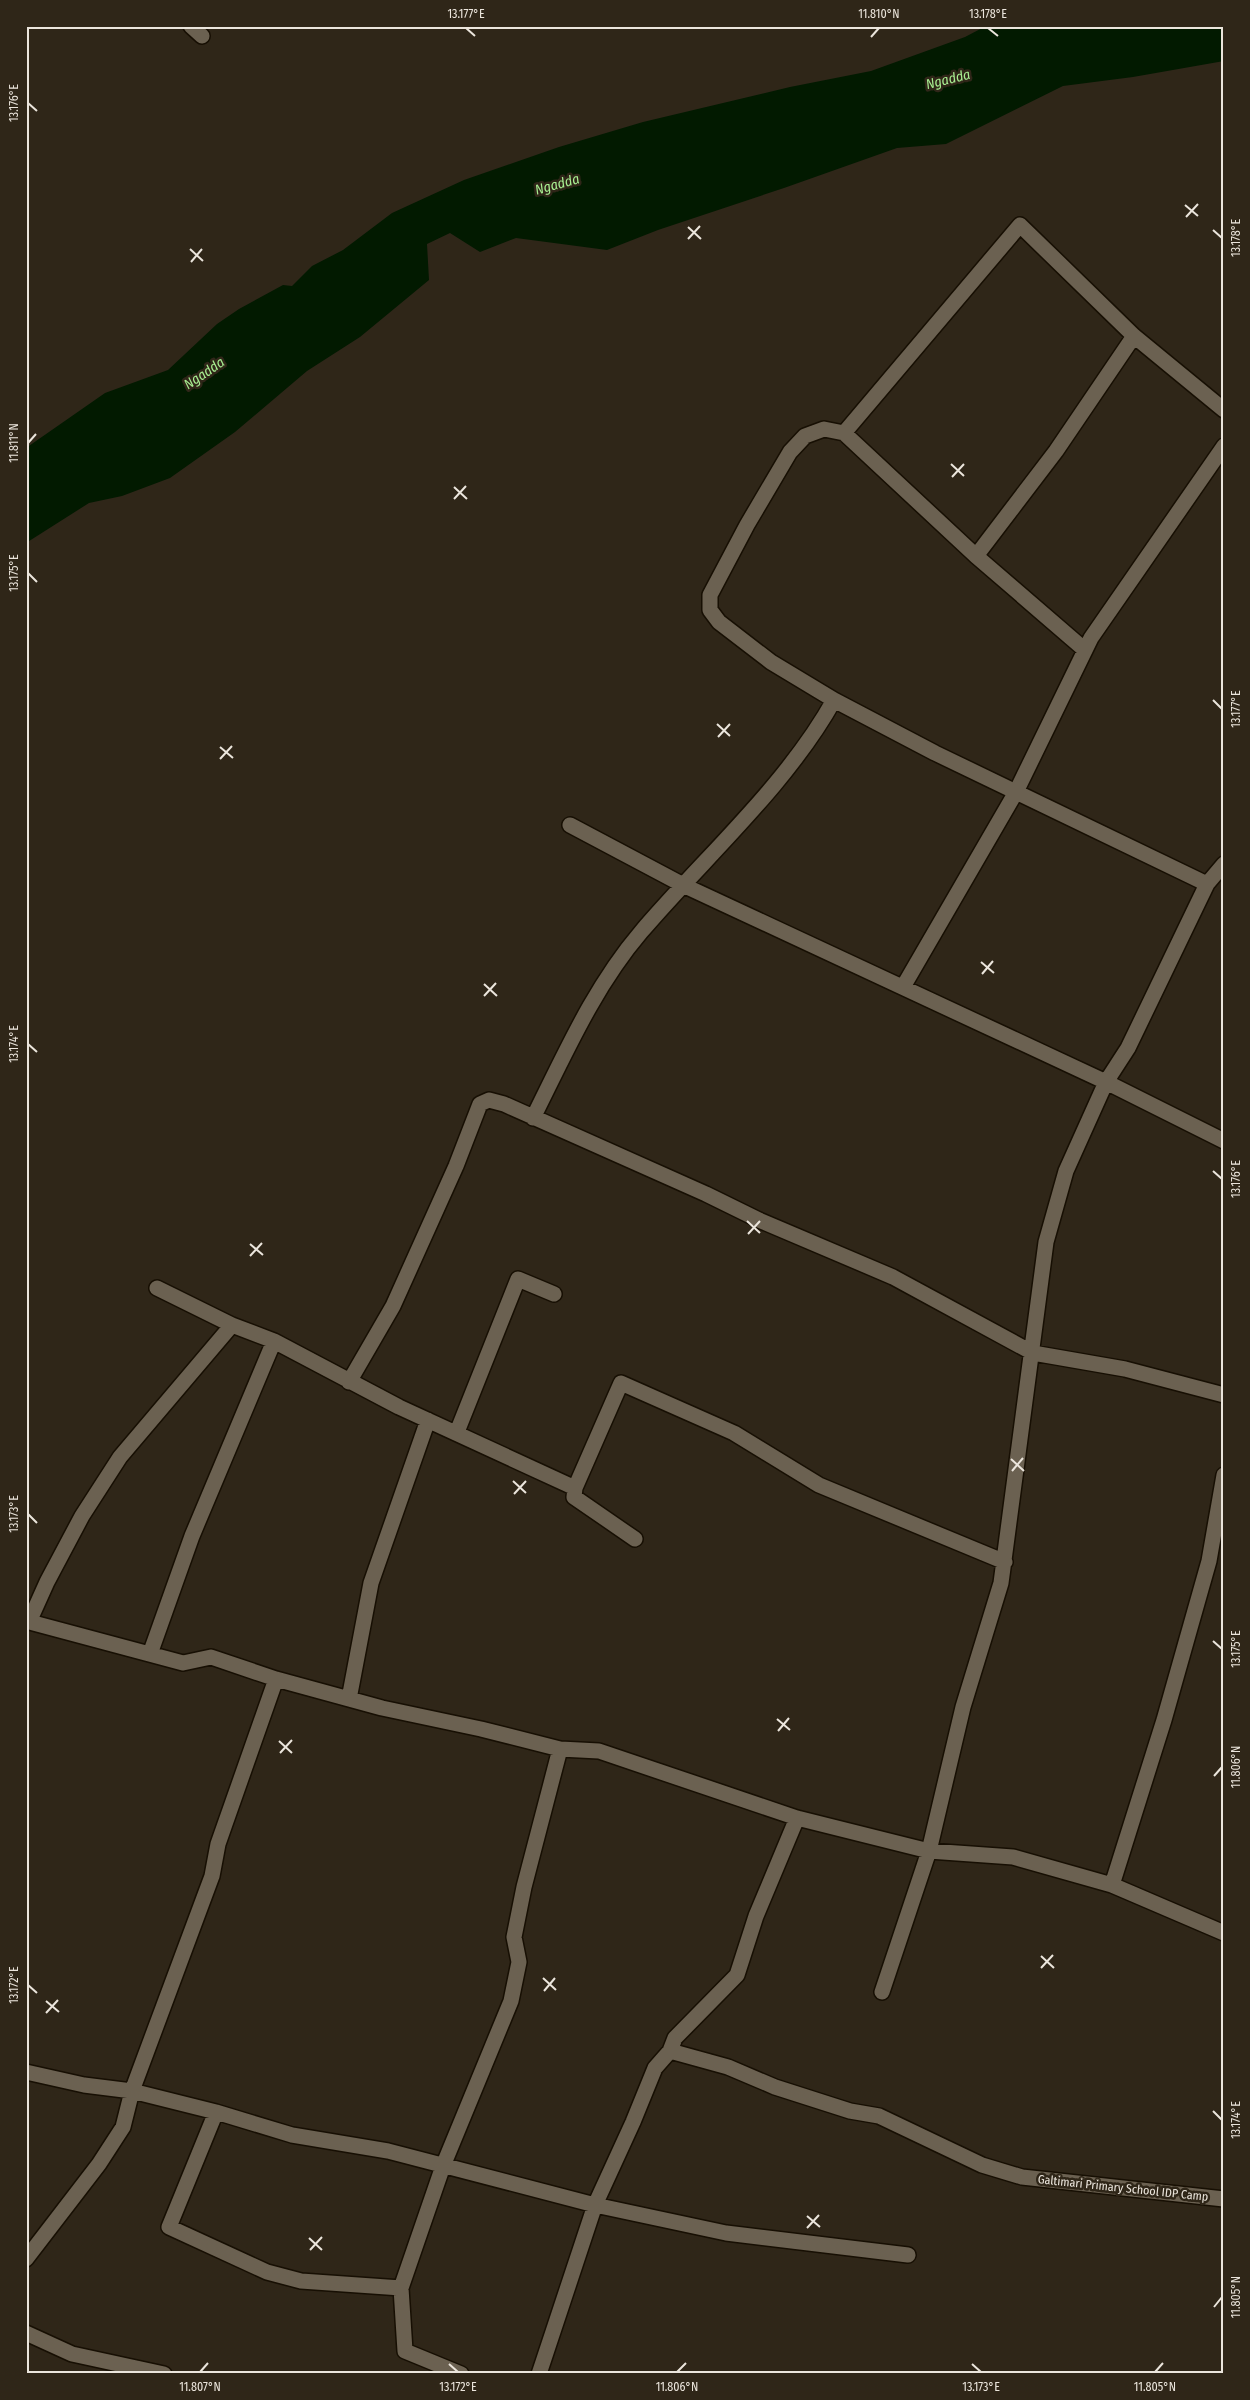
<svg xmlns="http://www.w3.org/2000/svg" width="1250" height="2400" font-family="'Fira Sans Condensed',sans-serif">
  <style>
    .water { fill: #021a00 }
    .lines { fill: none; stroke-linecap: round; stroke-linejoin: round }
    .minor-casing { stroke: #170f03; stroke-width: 18 }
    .minor { stroke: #6b6151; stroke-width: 15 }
    .ticks { fill: none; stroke: #ebe5dc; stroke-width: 2 }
    .labels { text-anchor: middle; stroke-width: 5; stroke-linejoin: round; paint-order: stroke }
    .street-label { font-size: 12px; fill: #ebe5dc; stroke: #2f2618 }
    .water-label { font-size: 14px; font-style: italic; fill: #a8ee91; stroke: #2f2618 }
    .neatline { fill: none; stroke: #ebe5dc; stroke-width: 2 }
    .ticks-label { font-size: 12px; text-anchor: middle; fill: #ebe5dc }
  </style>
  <rect width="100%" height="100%" fill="#2f2618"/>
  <path class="water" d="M 986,26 L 1224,26 L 1224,61 L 1133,77 L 1063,86 L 946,144 L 897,148 L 784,188 L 658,230 L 607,250 L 516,238 L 480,252 L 450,233 L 427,244 L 429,280 L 360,337 L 307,371 L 235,432 L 170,478 L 122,496 L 89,503 L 26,543 L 26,448 L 105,393 L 168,370 L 217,324 L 239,309 L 283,285 L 292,286 L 312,266 L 343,250 L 392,213 L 464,180 L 559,147 L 643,122 L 790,87 L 871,71 L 965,37 Z"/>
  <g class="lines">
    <defs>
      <path id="minor" d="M 191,26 L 202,36
        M 976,556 L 1056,451 L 1134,336
        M 1085,650 L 976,556 L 844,433 L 1020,225 L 1134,336 L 1224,410
        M 834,700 L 771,662 L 719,622 L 710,610 L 710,595 L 747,525 L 790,452 L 805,436 L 824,429 L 844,433
        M 570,825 L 685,886 L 1106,1082 L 1224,1141
        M 903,987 L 1016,792 L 1091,638 L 1224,446
        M 533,1118 C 565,1054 594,987 641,932 C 704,858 787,785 834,700 L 935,753 L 1207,884
        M 157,1288 L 232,1325
        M 349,1382 L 393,1306 L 456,1166 L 480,1104 L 489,1100 L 504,1104 L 706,1194 L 759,1220 L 893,1277 L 1033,1353 L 1125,1369 L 1224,1395
        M 457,1432 L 518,1279 L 554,1294
        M 575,1488 L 574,1497 L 635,1539
        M 26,1621 L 183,1663 L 211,1657 L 276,1679 L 382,1708 L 481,1729 L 560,1749 L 599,1751 L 797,1818 L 929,1851 L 1013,1857 L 1112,1885 L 1224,1933
        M 29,1622 L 47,1582 L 82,1516 L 120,1457 L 232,1325 L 274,1341
        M 150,1654 L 192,1536 L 274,1341 L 399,1407 L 575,1488 L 621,1383 L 734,1433 L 819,1485 L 1005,1562
        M 349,1699 L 371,1583 L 428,1420
        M 1112,1885 L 1164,1720 L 1209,1561 L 1224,1475
        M 882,1992 L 929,1851 L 963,1707 L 1001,1583 L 1046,1242 L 1066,1171 L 1106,1082 L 1128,1048 L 1207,884 L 1224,864
        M 670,2051 L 728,2067 L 775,2087 L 850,2111 L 879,2116 L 982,2165 L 1022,2177 L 1224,2199
        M 26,2072 L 84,2085 L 132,2091 L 216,2112 L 292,2135 L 388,2151 L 595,2205 L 726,2233 L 908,2255
        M 216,2112 L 169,2227 L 267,2272 L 301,2281 L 401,2288
        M 26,2259 L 99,2164 L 123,2127 L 132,2091 L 212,1876 L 218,1844 L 276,1679
        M 26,2333 L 72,2354 L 164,2374
        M 461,2374 L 405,2351 L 401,2288 L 443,2166 L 511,2001 L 519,1962 L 514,1937 L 524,1887 L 560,1749
        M 539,2374 L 595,2205 L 633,2122 L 655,2068 L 670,2051 L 675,2038 L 737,1975 L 756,1916 L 797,1818"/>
    </defs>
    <use href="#minor" class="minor-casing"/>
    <use href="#minor" class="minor"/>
  </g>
  <path class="ticks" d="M 466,28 L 475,36M 988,28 L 998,36M 871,37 L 879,28M 28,103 L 37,111M 1185,205 L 1198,216M 1186,217 L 1198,204M 688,227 L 701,239M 1213,230 L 1222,238M 688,239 L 700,226M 190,249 L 203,261M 191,262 L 202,249M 28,443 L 36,434M 951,464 L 964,476M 952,477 L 964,464M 454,487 L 467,499M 454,499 L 466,486M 28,573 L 37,582M 1213,700 L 1222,709M 717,724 L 730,736M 718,737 L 730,724M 220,747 L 233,758M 220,759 L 232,746M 981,962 L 994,973M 982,974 L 993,961M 484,984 L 497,996M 484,996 L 496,983M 28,1044 L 37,1052M 1213,1171 L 1222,1179M 747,1221 L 760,1233M 748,1234 L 760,1221M 250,1244 L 263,1255M 250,1256 L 262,1243M 1011,1459 L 1024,1471M 1012,1471 L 1023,1458M 513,1481 L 526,1493M 514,1494 L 526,1481M 28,1514 L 37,1523M 1213,1641 L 1222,1649M 777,1719 L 790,1730M 778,1731 L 789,1718M 279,1741 L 292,1753M 280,1753 L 292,1740M 1214,1776 L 1222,1767M 1041,1956 L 1054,1968M 1041,1968 L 1053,1955M 543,1978 L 556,1990M 28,1985 L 37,1993M 544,1991 L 555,1978M 46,2001 L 59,2012M 46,2013 L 58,2000M 1213,2111 L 1222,2120M 807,2216 L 820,2227M 807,2228 L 819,2215M 309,2238 L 322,2250M 310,2250 L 322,2237M 1214,2307 L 1222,2297M 449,2364 L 458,2372M 972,2364 L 981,2372M 200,2372 L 208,2363M 677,2372 L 686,2363M 1155,2372 L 1163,2363"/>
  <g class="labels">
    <g class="street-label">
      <text transform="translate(1123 2188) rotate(6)" y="4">Galtimari Primary School IDP Camp</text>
    </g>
    <g class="water-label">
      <text transform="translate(948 79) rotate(-14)" y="5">Ngadda</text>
      <text transform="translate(557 184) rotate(-15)" y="5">Ngadda</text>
      <text transform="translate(204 373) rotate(-34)" y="5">Ngadda</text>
    </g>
  </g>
  <rect width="1250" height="2400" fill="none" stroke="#2f2618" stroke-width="55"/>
  <rect x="28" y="28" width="1194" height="2344" class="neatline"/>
  <g class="ticks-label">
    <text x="466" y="18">13.177°E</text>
    <text x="879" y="18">11.810°N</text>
    <text x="988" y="18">13.178°E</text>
    <text transform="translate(14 103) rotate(-90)" y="4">13.176°E</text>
    <text transform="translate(1236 238) rotate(-90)" y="4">13.178°E</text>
    <text transform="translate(14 443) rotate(-90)" y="4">11.811°N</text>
    <text transform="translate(14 573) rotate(-90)" y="4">13.175°E</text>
    <text transform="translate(1236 709) rotate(-90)" y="4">13.177°E</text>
    <text transform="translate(14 1044) rotate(-90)" y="4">13.174°E</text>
    <text transform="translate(1236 1179) rotate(-90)" y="4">13.176°E</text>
    <text transform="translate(14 1514) rotate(-90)" y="4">13.173°E</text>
    <text transform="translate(1236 1649) rotate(-90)" y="4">13.175°E</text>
    <text transform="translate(1236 1767) rotate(-90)" y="4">11.806°N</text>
    <text transform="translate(14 1985) rotate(-90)" y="4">13.172°E</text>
    <text transform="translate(1236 2120) rotate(-90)" y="4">13.174°E</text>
    <text transform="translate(1236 2297) rotate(-90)" y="4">11.805°N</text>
    <text x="200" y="2391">11.807°N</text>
    <text x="458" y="2391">13.172°E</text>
    <text x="677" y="2391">11.806°N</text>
    <text x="981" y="2391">13.173°E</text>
    <text x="1155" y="2391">11.805°N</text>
  </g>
</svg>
